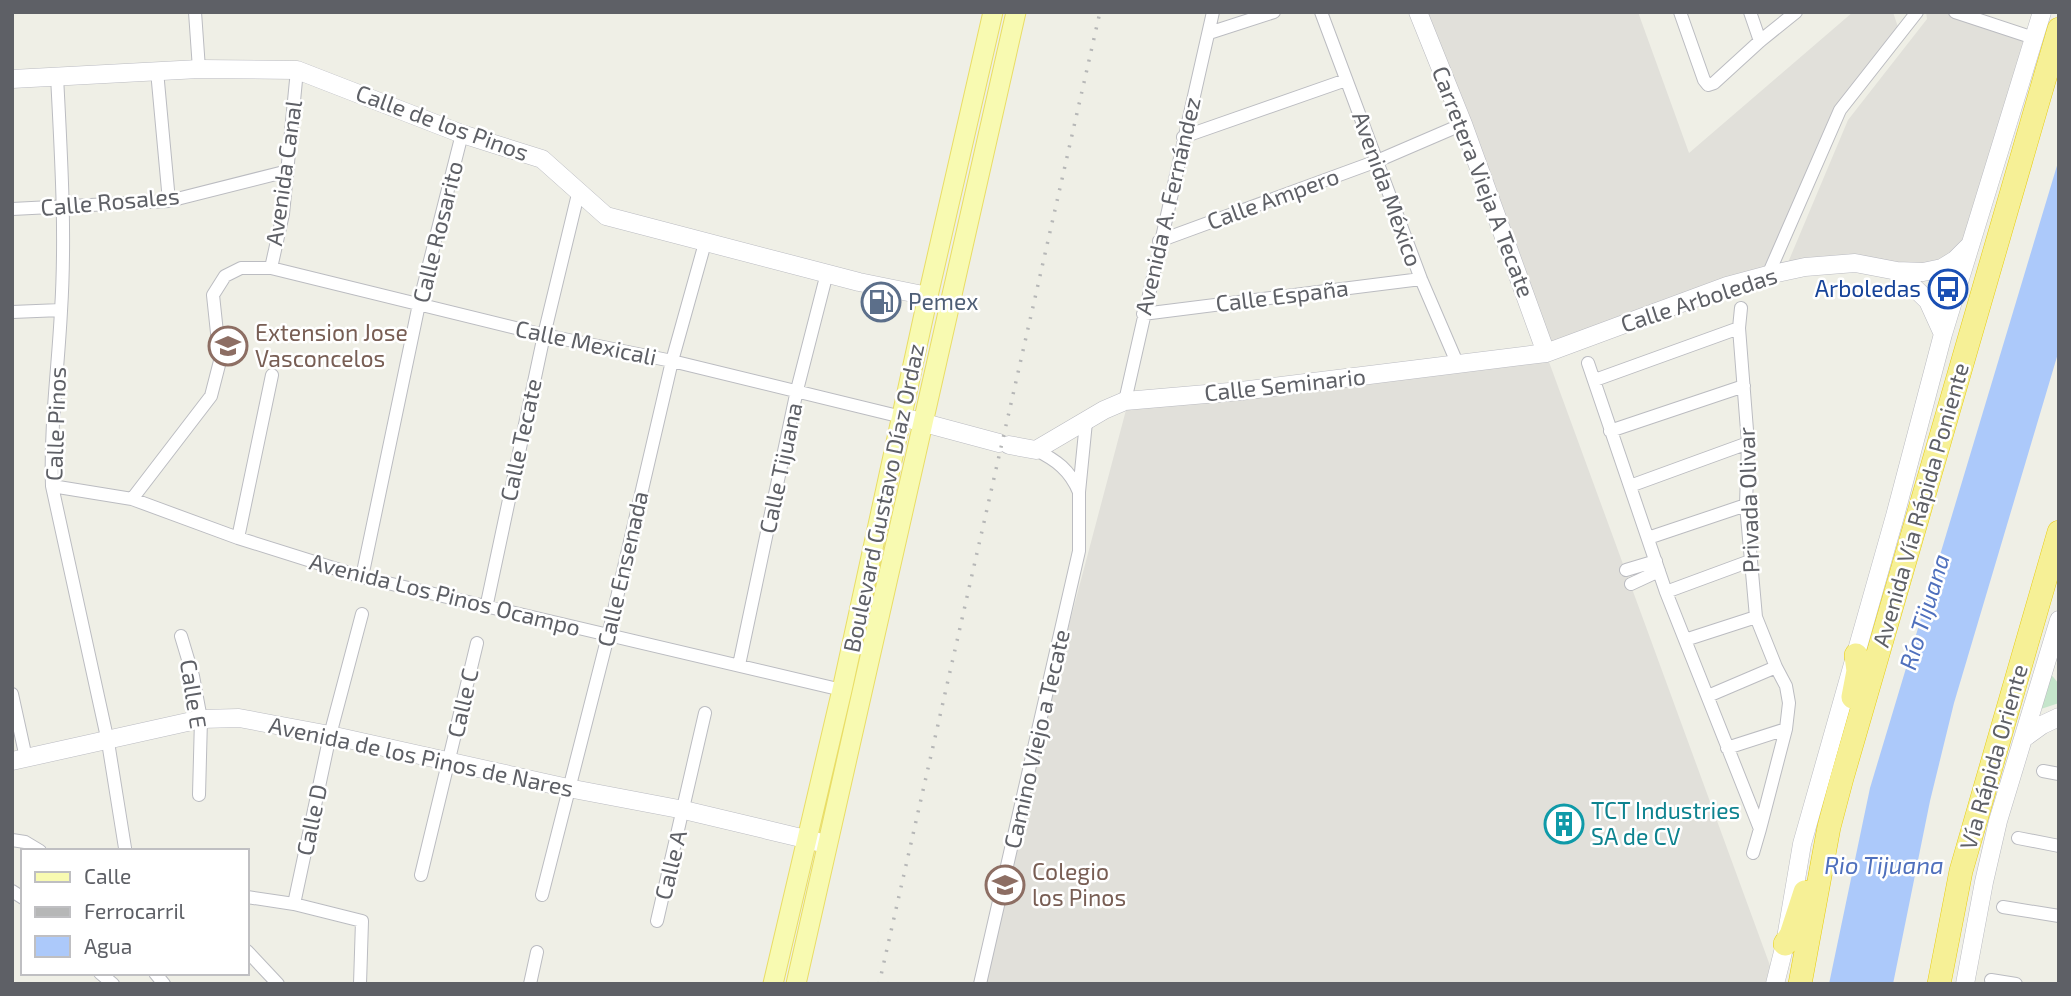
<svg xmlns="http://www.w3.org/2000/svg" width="2071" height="996" font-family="'Exo 2',sans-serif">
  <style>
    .industrial { fill: #e1e0da }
    .green { fill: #c5e5cb }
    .water { fill: #acc9fa }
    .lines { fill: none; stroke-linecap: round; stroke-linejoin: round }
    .street-casing { stroke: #bbbcc1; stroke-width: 14 }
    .secondary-casing { stroke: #babbc1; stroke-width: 19 }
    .primary-casing { stroke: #e9dd66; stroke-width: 21 }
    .highway-casing { stroke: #e7cc0f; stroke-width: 24 }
    .street { stroke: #fff; stroke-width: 12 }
    .secondary { stroke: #fff; stroke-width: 18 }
    .primary { stroke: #f8fab1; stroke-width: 19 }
    .highway { stroke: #f6f096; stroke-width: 23 }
    .rail { stroke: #b6b7b7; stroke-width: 3.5; stroke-dasharray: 2 9; stroke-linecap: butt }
    .labels { text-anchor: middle; stroke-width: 5; stroke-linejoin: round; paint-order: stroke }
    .street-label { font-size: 23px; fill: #5e6066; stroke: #fff }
    .transit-label { font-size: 23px; fill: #164399; stroke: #fff; text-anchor: end }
    .service-label { font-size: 23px; fill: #4e5e75; stroke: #fff; text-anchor: start }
    .education-label { font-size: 23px; fill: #785e54; stroke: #fff; text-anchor: start }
    .culture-label { font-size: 23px; fill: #0d838f; stroke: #fff; text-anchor: start }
    .water-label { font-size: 24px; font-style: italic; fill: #4f70bd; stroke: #fff }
  </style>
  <rect width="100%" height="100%" fill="#efefe6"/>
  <path class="industrial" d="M 1418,12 L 1638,12 L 1689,153 L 1853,12 L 1893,12 L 1900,33 L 1840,110 L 1768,275 L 1546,353 Z
    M 1926,12 L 1955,12 L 2034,38 L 1970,245 L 1942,268 L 1784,272 L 1848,120 L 1927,19 Z
    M 1545,351 L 1772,971 L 1770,984 L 983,984 L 1024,795 L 1126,410 Z"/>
  <path class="green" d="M 2049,672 L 2059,684 L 2059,703 L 2038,710 Z"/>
  <path class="water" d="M 2059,159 L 2059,350 L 1954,703 L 1930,801 L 1893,984 L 1829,984 L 1870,788 Z"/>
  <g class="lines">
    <defs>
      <path id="street" d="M 195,12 L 199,69
        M 1321,12 L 1421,279 L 1458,365
        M 1680,12 L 1704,80 L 1708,85 L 1714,83 L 1760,41 L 1796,12
        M 1750,12 L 1760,41
        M 1955,12 L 2034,38
        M 1209,33 L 1274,12
        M 157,71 L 169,201
        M 57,76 C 61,155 66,233 61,311 C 58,370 50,427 52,486 L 108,742 L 125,848
        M 1183,137 L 1346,80
        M 12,209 L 169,201 L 288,171
        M 1159,241 L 1377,161 L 1463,124
        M 271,268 L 283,214 L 297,70
        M 1768,275 L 1840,110 L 1917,12
        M 1741,308 L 1739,328 L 1748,443 L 1746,505 L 1756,617 L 1776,667 L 1786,686 L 1789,703 L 1786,729 L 1760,829
        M 12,312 L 61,310
        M 1143,314 L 1421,279
        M 1588,363 L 1666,592 L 1760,829 L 1753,853
        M 1595,380 L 1739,328
        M 1125,401 L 1213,12
        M 1610,431 L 1744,386
        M 1036,450 C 1056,460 1070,470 1079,492
        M 52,486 L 132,499 L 238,538 L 362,577 L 842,690
        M 1630,486 L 1748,443
        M 132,499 L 211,396 L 220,361 L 213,295 L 225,276 L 241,268 L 271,268 L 544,335 L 672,361 L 902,417
        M 238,538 L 272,375
        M 1648,538 L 1746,505
        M 1626,570 L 1656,561
        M 362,577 L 419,304 L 462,134
        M 1631,584 L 1659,571
        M 1666,592 L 1750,561
        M 486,608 L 544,335 L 579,190
        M 181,636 L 193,676 L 201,719 L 199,795
        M 1685,640 L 1756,617
        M 739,665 L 797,390 L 827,273
        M 12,694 L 26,758
        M 1708,696 L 1776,667
        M 1727,748 L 1786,729
        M 2043,771 L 2059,774
        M 2018,838 L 2059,846
        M 12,840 L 25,842 L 40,851
        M 421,875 L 477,643
        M 12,891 L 23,898
        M 542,895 L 608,636 L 672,361 L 705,243
        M 247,897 L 294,904 L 362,921 L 360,984
        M 294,904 L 330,735 L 362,614
        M 2003,907 L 2059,916
        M 657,921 L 705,713
        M 247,951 L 278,984
        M 100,973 L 113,984
        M 155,973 L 164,984
        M 1991,980 L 2016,984
        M 530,984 L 537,952
        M 980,984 L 1079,551 L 1079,492 L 1086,422"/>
      <path id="secondary" d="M 1418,12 L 1463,124 L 1546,353
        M 12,79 L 199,69 L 297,70 L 462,134 L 542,159 L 606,216 L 859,282 L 928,296
        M 1897,271 L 1928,301 L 1943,334
        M 902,417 L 999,443
        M 1009,445 L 1036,450 L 1104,410 L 1125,401 L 1241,391 L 1546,353 L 1727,286 L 1768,275 L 1805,267 L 1855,263 L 1897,271 L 1923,272 L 1942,268 L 1955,260 L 1970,245
        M 2024,738 L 2042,725 L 2059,717
        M 12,761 L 201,719 L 239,718 L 330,735 L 568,788 L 684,810 L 818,842
        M 1775,984 L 1785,944 L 1802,844 L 1895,516 L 1943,334 L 2042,12
        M 1965,984 L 1984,882 L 1998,821 L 2059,620"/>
      <path id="primary" d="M 773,984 L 842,690 L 928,296 L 993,12
        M 796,984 L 1016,12"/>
      <path id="highway" d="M 1853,697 L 1858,671 L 1856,655
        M 1785,944 L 1791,935 L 1805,892
        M 1800,984 L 1829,827 L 1842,778 L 2059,29
        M 1939,984 L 1961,871 L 2059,532"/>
    </defs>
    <use href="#street" class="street-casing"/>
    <use href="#secondary" class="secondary-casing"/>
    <use href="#primary" class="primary-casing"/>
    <use href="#highway" class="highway-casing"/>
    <use href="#street" class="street"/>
    <use href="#secondary" class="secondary"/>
    <use href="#primary" class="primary"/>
    <use href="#highway" class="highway"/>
    <path class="rail" d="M 879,984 L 1100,12"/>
  </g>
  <defs>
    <symbol id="bus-ring" viewBox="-11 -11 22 22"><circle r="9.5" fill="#fff" stroke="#1a4fb4" stroke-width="1.5"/><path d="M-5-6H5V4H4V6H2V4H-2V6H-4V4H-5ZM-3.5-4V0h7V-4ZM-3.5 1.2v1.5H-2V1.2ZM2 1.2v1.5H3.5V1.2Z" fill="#1a4fb4"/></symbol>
    <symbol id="fuel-ring" viewBox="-11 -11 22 22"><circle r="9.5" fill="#fff" stroke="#5c6f8a" stroke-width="1.5"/><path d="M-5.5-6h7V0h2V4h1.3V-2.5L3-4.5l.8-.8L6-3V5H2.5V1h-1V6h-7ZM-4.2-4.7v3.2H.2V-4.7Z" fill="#5c6f8a"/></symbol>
    <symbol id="university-ring" viewBox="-11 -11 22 22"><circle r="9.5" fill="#fff" stroke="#8d6e63" stroke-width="1.5"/><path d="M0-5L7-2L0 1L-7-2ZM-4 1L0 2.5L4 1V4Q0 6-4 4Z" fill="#8d6e63"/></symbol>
    <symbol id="building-ring" viewBox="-11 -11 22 22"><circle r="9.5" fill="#fff" stroke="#0f9aa8" stroke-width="1.5"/><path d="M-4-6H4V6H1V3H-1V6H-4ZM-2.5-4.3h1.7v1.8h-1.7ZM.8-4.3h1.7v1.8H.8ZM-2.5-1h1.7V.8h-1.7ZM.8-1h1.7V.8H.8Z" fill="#0f9aa8"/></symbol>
    <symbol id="school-ring" viewBox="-11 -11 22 22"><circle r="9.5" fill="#fff" stroke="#8d6e63" stroke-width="1.5"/><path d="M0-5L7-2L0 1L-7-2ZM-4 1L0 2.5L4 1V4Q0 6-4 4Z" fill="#8d6e63"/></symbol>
  </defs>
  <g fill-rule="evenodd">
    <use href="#bus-ring" x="1926" y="267" width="44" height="44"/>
    <use href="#fuel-ring" x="859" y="280" width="44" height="44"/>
    <use href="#university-ring" x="206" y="324" width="44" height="44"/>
    <use href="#building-ring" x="1542" y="802" width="44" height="44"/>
    <use href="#school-ring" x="983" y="863" width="44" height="44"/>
  </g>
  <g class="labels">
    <g class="street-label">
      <text transform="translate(442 123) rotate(20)" y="8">Calle de los Pinos</text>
      <text transform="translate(284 173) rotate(-82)" y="8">Avenida Canal</text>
      <text transform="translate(1483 182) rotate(69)" y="8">Carretera Vieja A Tecate</text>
      <text transform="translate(1387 189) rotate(70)" y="8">Avenida México</text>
      <text transform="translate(1273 199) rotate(-20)" y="8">Calle Ampero</text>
      <text transform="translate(110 202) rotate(-5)" y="8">Calle Rosales</text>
      <text transform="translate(1168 206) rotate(-77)" y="8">Avenida A. Fernández</text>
      <text transform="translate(438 232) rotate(-76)" y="8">Calle Rosarito</text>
      <text transform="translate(1282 296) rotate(-7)" y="8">Calle España</text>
      <text transform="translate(1699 300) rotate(-18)" y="8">Calle Arboledas</text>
      <text transform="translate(586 343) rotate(12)" y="8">Calle Mexicali</text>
      <text transform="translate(1285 385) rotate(-6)" y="8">Calle Seminario</text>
      <text transform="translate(56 424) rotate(-88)" y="8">Calle Pinos</text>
      <text transform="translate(521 440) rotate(-78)" y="8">Calle Tecate</text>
      <text transform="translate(781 468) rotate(-78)" y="8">Calle Tijuana</text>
      <text transform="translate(884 498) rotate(-78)" y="8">Boulevard Gustavo Díaz Ordaz</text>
      <text transform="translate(1749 500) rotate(-92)" y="8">Privada Olivar</text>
      <text transform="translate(1921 505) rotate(-74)" y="8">Avenida Vía Rápida Poniente</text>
      <text transform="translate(623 569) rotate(-77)" y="8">Calle Ensenada</text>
      <text transform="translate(445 595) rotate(14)" y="8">Avenida Los Pinos Ocampo</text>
      <text transform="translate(193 694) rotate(81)" y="8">Calle E</text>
      <text transform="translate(463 703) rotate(-77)" y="8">Calle C</text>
      <text transform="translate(1037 739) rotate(-77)" y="8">Camino Viejo a Tecate</text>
      <text transform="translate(421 757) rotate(12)" y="8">Avenida de los Pinos de Nares</text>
      <text transform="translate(1994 757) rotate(-74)" y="8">Vía Rápida Oriente</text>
      <text transform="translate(312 820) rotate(-78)" y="8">Calle D</text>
      <text transform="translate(671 865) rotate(-76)" y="8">Calle A</text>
    </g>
    <g class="transit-label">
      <text x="1921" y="297">Arboledas</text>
    </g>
    <g class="service-label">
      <text x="908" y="310">Pemex</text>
    </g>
    <g class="education-label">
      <text x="255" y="341">Extension Jose<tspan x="255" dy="26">Vasconcelos</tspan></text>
      <text x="1032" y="880">Colegio<tspan x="1032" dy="26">los Pinos</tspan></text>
    </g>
    <g class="culture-label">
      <text x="1591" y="819">TCT Industries<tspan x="1591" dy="26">SA de CV</tspan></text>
    </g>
    <g class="water-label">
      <text transform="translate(1925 612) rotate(-73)" y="8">Río Tijuana</text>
      <text x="1884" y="874">Rio Tijuana</text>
    </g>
  </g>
  <rect width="2071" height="996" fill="none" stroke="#5e6066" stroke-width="28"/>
  <rect x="21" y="849" width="228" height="126" fill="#ffffff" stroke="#bfbfc2" stroke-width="2"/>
  <rect x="35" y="872" width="35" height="10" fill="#f8fab1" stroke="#bfbfc2" stroke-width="2"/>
  <text x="84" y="884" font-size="21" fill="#5e6066">Calle</text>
  <rect x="35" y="907" width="35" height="10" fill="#b6b7b7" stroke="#bfbfc2" stroke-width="2"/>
  <text x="84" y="919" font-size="21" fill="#5e6066">Ferrocarril</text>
  <rect x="35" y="936" width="35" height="21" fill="#acc9fa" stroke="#bfbfc2" stroke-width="2"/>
  <text x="84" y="954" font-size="21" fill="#5e6066">Agua</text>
</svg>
